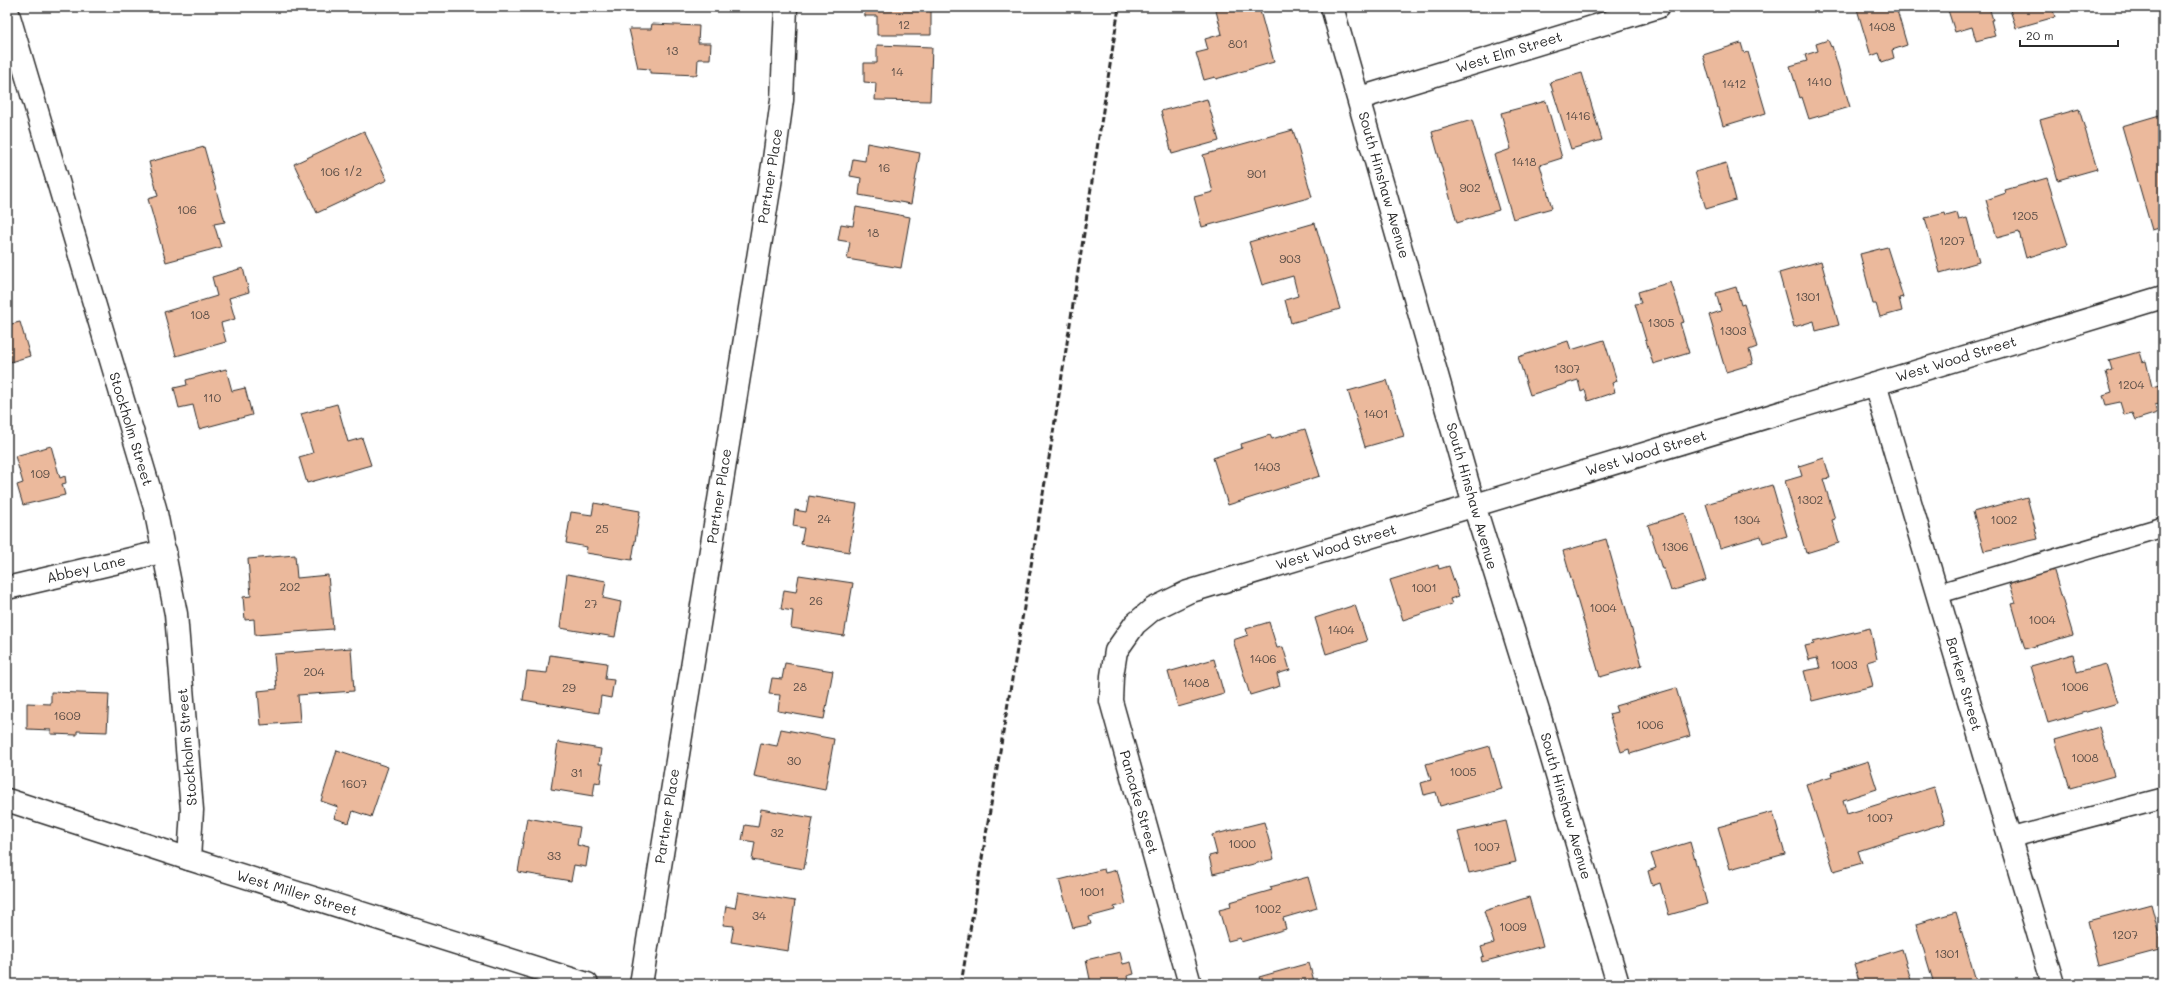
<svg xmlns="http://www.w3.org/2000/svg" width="2170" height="991" font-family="Mali,sans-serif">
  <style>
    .building { fill: #ebb99c; stroke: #2b2b2b }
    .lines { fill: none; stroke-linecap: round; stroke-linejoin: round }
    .service-casing { stroke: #2b2b2b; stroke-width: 22 }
    .minor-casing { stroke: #2b2b2b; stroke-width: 25 }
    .tertiary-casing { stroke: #2b2b2b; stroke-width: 25 }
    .service { stroke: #fff; stroke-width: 19 }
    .minor { stroke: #fff; stroke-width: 22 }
    .tertiary { stroke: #fff; stroke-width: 22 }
    .rail { stroke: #2b2b2b; stroke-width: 3; stroke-dasharray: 6 3; stroke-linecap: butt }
    .labels { text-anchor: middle; stroke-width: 4; stroke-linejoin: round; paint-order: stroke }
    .number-label { font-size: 12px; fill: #5b4e47 }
    .street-label { font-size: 14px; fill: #2b2b2b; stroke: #fff }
  </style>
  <rect width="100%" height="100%" fill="#fff"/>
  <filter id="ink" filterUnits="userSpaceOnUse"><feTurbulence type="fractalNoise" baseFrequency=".025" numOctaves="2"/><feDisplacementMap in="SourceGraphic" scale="8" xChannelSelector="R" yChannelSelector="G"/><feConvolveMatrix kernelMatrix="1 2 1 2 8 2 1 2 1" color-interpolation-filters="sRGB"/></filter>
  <g filter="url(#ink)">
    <path class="building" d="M 864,7 L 931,7 L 931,35 L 877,35 L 877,16 L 865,16 Z
      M 1215,7 L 1259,7 L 1274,62 L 1216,79 L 1215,77 L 1204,80 L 1196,53 L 1208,50 L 1205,39 L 1222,34 Z
      M 1863,7 L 1896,7 L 1907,45 L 1892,50 L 1894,58 L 1882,62 L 1879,53 L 1871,56 L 1857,9 Z
      M 1947,7 L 1989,7 L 1993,20 L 1991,20 L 1995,36 L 1976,41 L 1972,27 L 1955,32 Z
      M 2009,7 L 2052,7 L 2055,17 L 2016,28 Z
      M 652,24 L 699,26 L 698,43 L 711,43 L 710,59 L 698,59 L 697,75 L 650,73 L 650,69 L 638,68 L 629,29 L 651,29 Z
      M 1828,40 L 1831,47 L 1832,46 L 1850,107 L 1809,119 L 1802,97 L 1800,98 L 1790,66 L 1807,61 L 1805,55 L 1818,51 L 1816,44 Z
      M 1741,43 L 1744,53 L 1748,52 L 1766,113 L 1723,126 L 1703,55 Z
      M 877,45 L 932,47 L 930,101 L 875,100 L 876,83 L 864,82 L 864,63 L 877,63 Z
      M 1582,73 L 1602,140 L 1571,149 L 1550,82 Z
      M 1207,99 L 1219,141 L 1172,154 L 1161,111 Z
      M 1546,101 L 1562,158 L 1540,165 L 1552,208 L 1513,219 L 1494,155 L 1511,149 L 1501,113 Z
      M 2079,109 L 2097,169 L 2058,180 L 2040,120 Z
      M 2163,114 L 2163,227 L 2152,230 L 2122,126 Z
      M 1472,120 L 1499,210 L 1457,223 L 1432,132 Z
      M 1293,130 L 1312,197 L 1202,227 L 1194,197 L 1213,192 L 1203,155 Z
      M 364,131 L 387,180 L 317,213 L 294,164 Z
      M 867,143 L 920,153 L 911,204 L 859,195 L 861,178 L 850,176 L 853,159 L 865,161 Z
      M 204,147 L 225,222 L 214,224 L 221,247 L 166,262 L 148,199 L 158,196 L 149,162 Z
      M 1726,163 L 1736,200 L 1706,209 L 1695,172 Z
      M 2047,178 L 2068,245 L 2026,258 L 2019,232 L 1997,238 L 1986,200 L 2006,193 L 2005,190 Z
      M 856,207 L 910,217 L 901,268 L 847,259 L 850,242 L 838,240 L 841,224 L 853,226 Z
      M 1945,213 L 1946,216 L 1957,213 L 1959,220 L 1967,218 L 1979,262 L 1940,273 L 1925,218 Z
      M 1315,223 L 1340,309 L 1291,323 L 1285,300 L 1298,296 L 1293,276 L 1262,285 L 1249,242 Z
      M 1887,247 L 1903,297 L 1899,298 L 1902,311 L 1880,317 L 1876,304 L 1873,304 L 1860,254 Z
      M 1821,261 L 1839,325 L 1816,331 L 1814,321 L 1794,327 L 1779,273 Z
      M 243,268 L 249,292 L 229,298 L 235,319 L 221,323 L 226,342 L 176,356 L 164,312 L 217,296 L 212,277 Z
      M 1671,282 L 1684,322 L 1680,323 L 1689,353 L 1653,364 L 1635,304 L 1641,303 L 1638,292 Z
      M 1736,287 L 1741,305 L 1744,304 L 1757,347 L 1749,350 L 1753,364 L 1726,372 L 1709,315 L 1721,311 L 1716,293 Z
      M 20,322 L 30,356 L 7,363 L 7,325 Z
      M 1604,340 L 1617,381 L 1612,383 L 1615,392 L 1588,401 L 1585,390 L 1581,392 L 1578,380 L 1530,395 L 1518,357 L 1568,341 L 1571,350 Z
      M 2139,352 L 2142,362 L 2146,361 L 2152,387 L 2163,384 L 2163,403 L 2155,405 L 2157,413 L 2135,420 L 2132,413 L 2124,415 L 2120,402 L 2106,405 L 2103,395 L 2112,392 L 2106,372 L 2112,370 L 2109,360 Z
      M 226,369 L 232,391 L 245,388 L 252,415 L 199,429 L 193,405 L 179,408 L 174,388 L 187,385 L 186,380 Z
      M 1387,380 L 1404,436 L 1365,447 L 1348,391 Z
      M 337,404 L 348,442 L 362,438 L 371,465 L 307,483 L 299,457 L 313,453 L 301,414 Z
      M 1305,429 L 1320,476 L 1228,505 L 1213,458 L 1242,448 L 1241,444 L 1270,435 L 1272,439 Z
      M 51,446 L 60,478 L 65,476 L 66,483 L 62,484 L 65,495 L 23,505 L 17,485 L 23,483 L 15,456 Z
      M 1824,458 L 1830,478 L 1823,479 L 1835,519 L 1832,520 L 1839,543 L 1806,553 L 1785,481 L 1802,476 L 1799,466 Z
      M 1772,485 L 1787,536 L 1763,543 L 1761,536 L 1720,548 L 1706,504 Z
      M 809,496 L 857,504 L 849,552 L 801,544 L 804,528 L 793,526 L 795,510 L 806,512 Z
      M 2027,497 L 2038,539 L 1984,551 L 1973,512 Z
      M 594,503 L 640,511 L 632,560 L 586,553 L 587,547 L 566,543 L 571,512 L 592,515 Z
      M 1685,513 L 1706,580 L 1671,591 L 1664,569 L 1662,569 L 1648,525 Z
      M 1606,539 L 1642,665 L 1600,677 L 1563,551 Z
      M 295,555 L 297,578 L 328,575 L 333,629 L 255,635 L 254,619 L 245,620 L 243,597 L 251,596 L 248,559 Z
      M 1438,565 L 1439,569 L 1449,566 L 1459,596 L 1450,599 L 1452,604 L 1403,620 L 1390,580 Z
      M 2053,568 L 2073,635 L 2025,649 L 2012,604 L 2016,603 L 2009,581 Z
      M 567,574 L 606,581 L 603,598 L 621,602 L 615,637 L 560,628 Z
      M 799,575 L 853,583 L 844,636 L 791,628 L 793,611 L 781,609 L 784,590 L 796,592 Z
      M 1355,605 L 1367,641 L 1326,654 L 1315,618 Z
      M 1269,622 L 1277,648 L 1283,647 L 1290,670 L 1277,674 L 1280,686 L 1250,695 L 1233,640 L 1248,635 L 1246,629 Z
      M 1870,628 L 1877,659 L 1867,662 L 1873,686 L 1812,701 L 1804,671 L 1820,668 L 1817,658 L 1809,660 L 1805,646 L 1814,644 L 1813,642 Z
      M 351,648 L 354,691 L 298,695 L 300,722 L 261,725 L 258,691 L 277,689 L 274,654 Z
      M 2073,654 L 2077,672 L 2106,664 L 2118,703 L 2048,723 L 2031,666 Z
      M 550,655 L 607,663 L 605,679 L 614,680 L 611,698 L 601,696 L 599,713 L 523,700 L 527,671 L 547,673 Z
      M 1214,659 L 1224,694 L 1178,707 L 1168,672 Z
      M 785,663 L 833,671 L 824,719 L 778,711 L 780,695 L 769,694 L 772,678 L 782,679 Z
      M 1676,688 L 1690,736 L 1630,754 L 1629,749 L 1621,752 L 1609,714 L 1617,712 L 1615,706 Z
      M 51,692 L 109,694 L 107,732 L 77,731 L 77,735 L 51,734 L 51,730 L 27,729 L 27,703 L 51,704 Z
      M 2099,727 L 2114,776 L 2070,788 L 2055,740 Z
      M 781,729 L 834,739 L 825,790 L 754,776 L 761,743 L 777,746 Z
      M 558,742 L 601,749 L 599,764 L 603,764 L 600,783 L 595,782 L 593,796 L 551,789 Z
      M 1490,746 L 1502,789 L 1440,806 L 1436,792 L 1424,795 L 1421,783 L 1431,780 L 1426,764 Z
      M 337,750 L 388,767 L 371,817 L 353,811 L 349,823 L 334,818 L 338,807 L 321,801 Z
      M 1868,761 L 1877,789 L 1843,800 L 1847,814 L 1934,787 L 1945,823 L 1858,851 L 1862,863 L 1834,871 L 1806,784 L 1832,776 L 1831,773 Z
      M 761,809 L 813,818 L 804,869 L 752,860 L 755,842 L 742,840 L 745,825 L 758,827 Z
      M 1773,812 L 1785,854 L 1730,869 L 1718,827 Z
      M 527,818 L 580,827 L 577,845 L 589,848 L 586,867 L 574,865 L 571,881 L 518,872 Z
      M 1506,821 L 1516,862 L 1469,873 L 1458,832 Z
      M 1264,822 L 1274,859 L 1213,874 L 1209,856 L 1217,854 L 1212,835 Z
      M 1690,842 L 1707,904 L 1669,915 L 1660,883 L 1652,886 L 1648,871 L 1656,868 L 1651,854 Z
      M 1104,869 L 1105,873 L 1117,870 L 1126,904 L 1114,907 L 1115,910 L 1089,917 L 1091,924 L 1073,928 L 1059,880 Z
      M 1308,877 L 1317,908 L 1283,918 L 1286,929 L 1241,942 L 1240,938 L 1228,941 L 1219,910 L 1231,907 L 1230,902 L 1272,890 L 1270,887 Z
      M 738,892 L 795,901 L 788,951 L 731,942 L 734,926 L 723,925 L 726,906 L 735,908 Z
      M 1529,897 L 1543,946 L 1482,962 L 1481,957 L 1484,956 L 1481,947 L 1494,943 L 1484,911 Z
      M 2151,904 L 2163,949 L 2099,966 L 2088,921 Z
      M 1956,912 L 1977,984 L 1934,984 L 1916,924 Z
      M 1902,949 L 1911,980 L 1897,984 L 1860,984 L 1854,964 Z
      M 1120,952 L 1123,964 L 1131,962 L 1134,974 L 1127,976 L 1129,984 L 1091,984 L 1086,960 Z
      M 1309,963 L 1314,981 L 1320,980 L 1321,984 L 1261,984 L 1259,977 Z"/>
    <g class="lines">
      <defs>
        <path id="service" d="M 1937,594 L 2163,527
          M 2010,838 L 2163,798"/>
        <path id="minor" d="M 1332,7 L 1474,505 L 1539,714 L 1618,984
          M 7,10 L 155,508 L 176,614 L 192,810 L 189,859
          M 1360,98 L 1658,7
          M 1875,384 L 2053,984
          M 7,588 L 165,551
          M 641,984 L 774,159 L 782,100 L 786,7
          M 1190,984 L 1111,701 L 1112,676 L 1116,651 L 1135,624 L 1153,609 L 1188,592 L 2163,297"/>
        <path id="tertiary" d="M 7,800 L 189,859 L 587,984"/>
      </defs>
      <use href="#service" class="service-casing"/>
      <use href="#minor" class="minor-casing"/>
      <use href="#tertiary" class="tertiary-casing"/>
      <use href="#service" class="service"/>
      <use href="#minor" class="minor"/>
      <use href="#tertiary" class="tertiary"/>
      <path class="rail" d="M 961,984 L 1052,440 L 1119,7"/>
    </g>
  </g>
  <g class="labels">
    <g class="number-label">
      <text x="904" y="29">12</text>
      <text x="1882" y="31">1408</text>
      <text x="1238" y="48">801</text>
      <text x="672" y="55">13</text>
      <text x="897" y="76">14</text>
      <text x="1819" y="86">1410</text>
      <text x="1734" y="88">1412</text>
      <text x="1578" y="120">1416</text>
      <text x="1524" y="166">1418</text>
      <text x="884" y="172">16</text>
      <text x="341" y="176">106 1/2</text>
      <text x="1257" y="178">901</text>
      <text x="1470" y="192">902</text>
      <text x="187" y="214">106</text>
      <text x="2025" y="220">1205</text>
      <text x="873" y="237">18</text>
      <text x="1952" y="245">1207</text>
      <text x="1290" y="263">903</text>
      <text x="1808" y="301">1301</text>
      <text x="200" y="319">108</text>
      <text x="1661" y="327">1305</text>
      <text x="1733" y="335">1303</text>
      <text x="1567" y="373">1307</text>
      <text x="2131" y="389">1204</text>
      <text x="212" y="402">110</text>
      <text x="1376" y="418">1401</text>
      <text x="1267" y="471">1403</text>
      <text x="40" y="478">109</text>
      <text x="1810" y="504">1302</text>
      <text x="824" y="523">24</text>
      <text x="1747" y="524">1304</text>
      <text x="2004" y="524">1002</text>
      <text x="602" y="533">25</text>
      <text x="1675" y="551">1306</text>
      <text x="290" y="591">202</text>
      <text x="1424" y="592">1001</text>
      <text x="816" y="605">26</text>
      <text x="591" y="608">27</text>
      <text x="1603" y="612">1004</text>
      <text x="2042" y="624">1004</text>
      <text x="1341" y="634">1404</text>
      <text x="1263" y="663">1406</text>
      <text x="1844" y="669">1003</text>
      <text x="314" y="676">204</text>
      <text x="1196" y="687">1408</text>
      <text x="800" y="691">28</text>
      <text x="2075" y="691">1006</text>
      <text x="569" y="692">29</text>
      <text x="67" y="720">1609</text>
      <text x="1650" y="729">1006</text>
      <text x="2085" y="762">1008</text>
      <text x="794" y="765">30</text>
      <text x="1463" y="776">1005</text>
      <text x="577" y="777">31</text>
      <text x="354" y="788">1607</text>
      <text x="1880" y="822">1007</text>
      <text x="777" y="837">32</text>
      <text x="1242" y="848">1000</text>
      <text x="1487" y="851">1007</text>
      <text x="554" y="860">33</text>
      <text x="1092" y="896">1001</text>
      <text x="1268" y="913">1002</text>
      <text x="759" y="920">34</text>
      <text x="1513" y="931">1009</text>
      <text x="2125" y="939">1207</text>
      <text x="1947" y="958">1301</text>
    </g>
    <g class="street-label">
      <text transform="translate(1509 52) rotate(-17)" y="5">West Elm Street</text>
      <text transform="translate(770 176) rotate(-81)" y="5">Partner Place</text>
      <text transform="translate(1384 185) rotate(74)" y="5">South Hinshaw Avenue</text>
      <text transform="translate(1956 359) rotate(-17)" y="5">West Wood Street</text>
      <text transform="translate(131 429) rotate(73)" y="5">Stockholm Street</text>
      <text transform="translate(1646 453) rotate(-17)" y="5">West Wood Street</text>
      <text transform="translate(719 496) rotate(-81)" y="5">Partner Place</text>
      <text transform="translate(1472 496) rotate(74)" y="5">South Hinshaw Avenue</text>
      <text transform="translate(1336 547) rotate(-17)" y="5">West Wood Street</text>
      <text transform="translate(86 569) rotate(-13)" y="5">Abbey Lane</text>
      <text transform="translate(1964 684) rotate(74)" y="5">Barker Street</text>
      <text transform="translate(187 747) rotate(-95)" y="5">Stockholm Street</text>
      <text transform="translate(1139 802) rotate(74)" y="5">Pancake Street</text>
      <text transform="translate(1566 806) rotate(74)" y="5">South Hinshaw Avenue</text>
      <text transform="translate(667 816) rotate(-81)" y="5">Partner Place</text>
      <text transform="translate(297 893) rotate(17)" y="5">West Miller Street</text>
    </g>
  </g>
  <rect width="2170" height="991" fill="none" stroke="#fff" stroke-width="24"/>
  <rect x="12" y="12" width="2146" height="967" fill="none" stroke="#2b2b2b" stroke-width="1.5" filter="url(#ink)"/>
  <path d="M2020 40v6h98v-6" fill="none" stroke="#2b2b2b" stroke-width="2"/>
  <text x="2026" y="40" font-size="12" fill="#2b2b2b" stroke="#ffffff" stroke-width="3" paint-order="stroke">20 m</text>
</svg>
